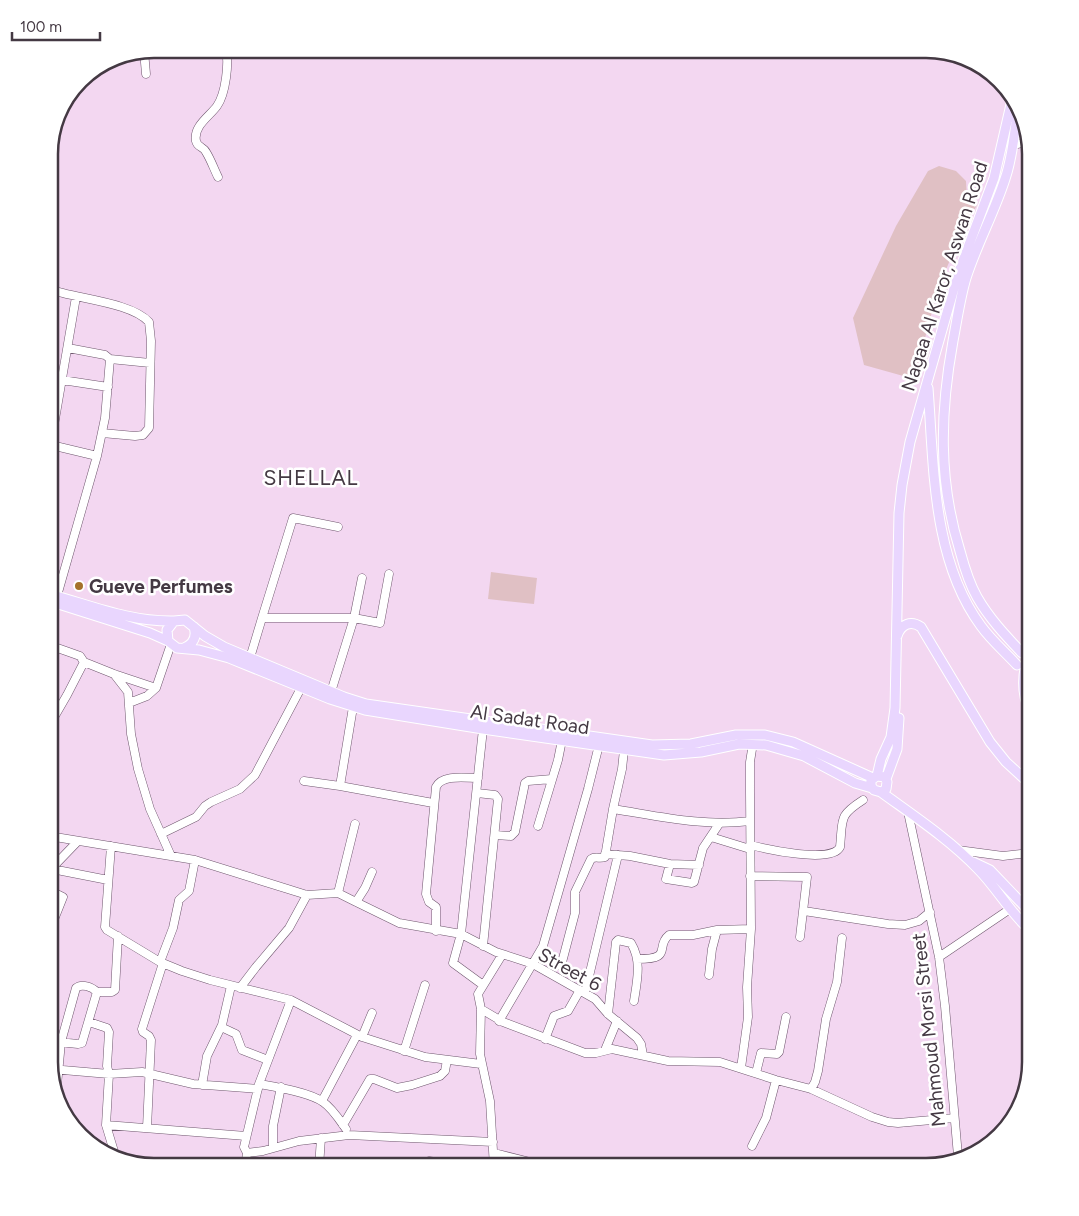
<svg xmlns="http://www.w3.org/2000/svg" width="1079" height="1216" font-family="Figtree,sans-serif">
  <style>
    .green { fill: #e0c0c4 }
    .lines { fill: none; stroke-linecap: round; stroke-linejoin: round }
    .minor-casing { stroke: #6f576e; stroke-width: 9 }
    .major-casing { stroke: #fff; stroke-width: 11 }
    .minor { stroke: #fff; stroke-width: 8 }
    .major { stroke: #e9d6fe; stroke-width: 9 }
    .poi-dot { fill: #a5712a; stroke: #fff; stroke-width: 2 }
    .labels { text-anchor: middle; stroke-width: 5; stroke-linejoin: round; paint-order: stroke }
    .street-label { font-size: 19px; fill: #443943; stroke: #fff }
    .poi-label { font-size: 19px; font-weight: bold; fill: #443943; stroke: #fff; text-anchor: start }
    .quarter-label { font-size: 21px; letter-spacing: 1px; fill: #443943; stroke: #fff }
    .rim { fill: none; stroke: #443943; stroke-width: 2.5 }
  </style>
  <rect width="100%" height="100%" fill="#f3d7f1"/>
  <path class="green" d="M 939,166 L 956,171 L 966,181 L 967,199 L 977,205 L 962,232 L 939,286 L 914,379 L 864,365 L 853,318 L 896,226 L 928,171 Z
    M 491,572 L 537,578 L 534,604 L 488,599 Z"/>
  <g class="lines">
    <defs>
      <path id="minor" d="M 144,51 L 146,74
        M 1013,145 L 1026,142
        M 218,177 C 214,169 211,160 206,152 C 204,147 197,147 196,141 C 193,126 210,116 217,106 C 226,93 229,63 226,49
        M 49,289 C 76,299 131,302 149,322 L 151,341 L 149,428 L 143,435 L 135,436 L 102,433
        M 110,359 L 150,363
        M 49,378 L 108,387
        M 51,445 L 97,456
        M 49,454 L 76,297
        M 57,596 L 97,456 L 105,418 L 110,359 L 105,355 L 68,348
        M 262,618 L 293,518 L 338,527
        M 49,645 L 80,656 L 84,662 L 114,674 L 156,688
        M 250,658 L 262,618 L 354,618 L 380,623 L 389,574
        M 114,674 L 128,692 L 131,734 L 138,769 L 150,809 L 171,856
        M 331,692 L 354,618 L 362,578
        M 129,703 L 147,696 L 156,688 L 171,644
        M 49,726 L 67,695 L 84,662
        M 483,729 L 461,934 L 453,963 L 483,985
        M 624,750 L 622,769 L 613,809 C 658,816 704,827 750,821
        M 304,781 L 340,786 L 353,707
        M 340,786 L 433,803
        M 477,793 L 495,795 L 498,799 L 483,946
        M 908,812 L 939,957 L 945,1006 L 958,1156
        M 355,824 L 338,893 L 356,902
        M 538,826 L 558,760 L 562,740
        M 161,834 L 196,817 L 205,806 L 211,802 L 240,789 L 255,775 L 301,688
        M 495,835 L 511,836 L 515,832 L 525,783 L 528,781 L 552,779
        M 49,836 L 195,860 L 307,895 L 338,893
        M 711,837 L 750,849
        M 750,845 C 766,849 832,864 840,847 C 843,819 838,816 863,800
        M 111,846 L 105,927 L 107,930 L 160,962 L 182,971 L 210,980 L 291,1000 L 362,1037 L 425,1057 L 481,1064
        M 958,850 L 1003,856 L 1030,853
        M 605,854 L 630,856 L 670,864 L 699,865
        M 670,864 L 666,879 L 692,883 L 694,882 L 703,848 L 719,824
        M 52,869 L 108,880
        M 50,870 L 78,841
        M 372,872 L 365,888 L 356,902 L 399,923 L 461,934 L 496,952 L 533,964 L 595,999 L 608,1014 L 637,1038 L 641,1044 L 643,1055
        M 750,876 L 807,877 L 800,937
        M 804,911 L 888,924 L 905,925 L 919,921 L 930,912
        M 436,931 L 436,907 L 429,902 L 426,894 L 436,787 C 442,774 466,778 478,778
        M 49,932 L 63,897 L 49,890
        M 939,957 L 1010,909
        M 637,959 C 675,959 654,947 669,935 L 693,935 L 717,930 L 751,929
        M 160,962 L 173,928 L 179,900 L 189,891 L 195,860
        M 561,966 L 575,913 L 575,892 L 591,859 C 595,856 600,859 605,857 L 613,809
        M 709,975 L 712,949 L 717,930
        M 240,988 L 256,967 L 289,928 L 307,895
        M 585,993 L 618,855
        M 291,1000 L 259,1084 L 244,1147 L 247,1153 L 263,1151 L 299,1141 L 349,1135 L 493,1142
        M 481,1009 L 503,1022 L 585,1053 L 596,1053 L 612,1049 L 668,1061 L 720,1062 L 776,1080 L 811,1089 L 872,1117 L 888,1122 L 898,1123 L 954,1118
        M 608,1014 L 616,942 L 618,940 L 631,943 C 642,961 637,981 634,1001
        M 499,1021 L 543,946 L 588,789 L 599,745
        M 89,1022 L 107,1028 L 109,1032 L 107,1066 L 109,1074 L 106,1125 L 116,1158
        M 221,1027 L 236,1034 L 242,1050 L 268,1060
        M 362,1037 L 372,1013
        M 545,1039 L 554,1016 L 568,1011 L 580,990
        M 49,1041 L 78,1044 L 82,1043 L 97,992 L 112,992 L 115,990 L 118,936
        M 605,1050 L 617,1021
        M 404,1051 L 425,985
        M 741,1068 L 748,1017 L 747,987 L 751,929 L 750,792 L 750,762 L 753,743
        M 51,1069 L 109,1074 L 142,1072 L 193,1084 L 258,1089
        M 756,1073 L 761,1053 L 777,1054 L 779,1052 L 786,1017
        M 259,1084 C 276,1087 309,1092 323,1102 C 332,1108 339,1119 346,1129
        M 57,1085 L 61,1042 L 76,988 C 82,983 92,987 97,992
        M 202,1085 L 207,1056 L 222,1025 L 231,986
        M 811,1089 L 815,1082 L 818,1071 L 826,1019 L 837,982 L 842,938
        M 322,1101 L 357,1035
        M 106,1125 L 246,1136
        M 343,1125 L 370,1079 L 374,1079 L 397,1088 L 412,1085 L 440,1076 L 445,1071 L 447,1060
        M 147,1128 L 151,1040 L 149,1036 L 143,1032 L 142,1029 L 163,963
        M 752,1146 L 766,1118 L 776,1080
        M 273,1148 L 273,1126 L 281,1087
        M 494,1153 L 550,1167
        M 429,1161 L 470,1167
        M 245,1167 L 247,1153
        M 319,1167 L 321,1138
        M 494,1167 L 490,1101 L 480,1054 L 481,1009 L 478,994 L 502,955"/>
      <path id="major" d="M 1017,116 C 1014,137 1012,159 1005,179 C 994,213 977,244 966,278 C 960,298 957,320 953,341 C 940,413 938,480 960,551 C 964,566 969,583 977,597 C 989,618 1005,635 1022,653
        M 928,388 C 934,466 932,560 981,626 C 991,640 1005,652 1017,665
        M 49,594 C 90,605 130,622 174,621
        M 49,601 L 150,633 L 168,641
        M 897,636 C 901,624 911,620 921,627 L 990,742 L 1006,762 L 1030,784
        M 184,648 C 194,644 197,636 194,627
        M 1030,653 C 1022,671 1021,693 1030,711
        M 877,776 L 881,759 L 891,737 L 895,708 L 899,513 L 902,485 L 910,442 L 958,274 L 994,178 L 1012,100
        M 886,779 L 897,749 L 899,718
        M 872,788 L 855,783 L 804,756 L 766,745 L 739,744 L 701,752 L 664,755 L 483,729 L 365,710 L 330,699 L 229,658 L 199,650 L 177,648 L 168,641 L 167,630 L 174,621 L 185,620 L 205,636 L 224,647 L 344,697 L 366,704 L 652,745 L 691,744 L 736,735 L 765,735 L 793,742 L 873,778
        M 881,792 L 886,789 L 887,782 L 885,777 L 877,776 L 871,780 L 871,786 L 874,790 L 881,792 C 914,816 949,839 978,869 C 997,888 1010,913 1030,930
        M 973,862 L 990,870 L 1030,912"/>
    </defs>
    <use href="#minor" class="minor-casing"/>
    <use href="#major" class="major-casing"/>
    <use href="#minor" class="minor"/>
    <use href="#major" class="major"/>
  </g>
  <circle class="poi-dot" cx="79" cy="586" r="5"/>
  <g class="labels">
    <g class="street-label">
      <text transform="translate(944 276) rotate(-72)" y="7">Nagaa Al Karor, Aswan Road</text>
      <text transform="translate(530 719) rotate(8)" y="7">Al Sadat Road</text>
      <text transform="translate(570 969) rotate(29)" y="7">Street 6</text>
      <text transform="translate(928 1030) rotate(-96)" y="7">Mahmoud Morsi Street</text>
    </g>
    <g class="poi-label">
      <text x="89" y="593">Gueve Perfumes</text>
    </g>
    <g class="quarter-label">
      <text x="311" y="485">SHELLAL</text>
    </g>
  </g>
  <path d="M0 0H1079V1216H0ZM154 58H926A96 96 0 0 1 1022 154V1062A96 96 0 0 1 926 1158H154A96 96 0 0 1 58 1062V154A96 96 0 0 1 154 58Z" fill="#fff" fill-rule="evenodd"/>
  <path class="rim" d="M154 58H926A96 96 0 0 1 1022 154V1062A96 96 0 0 1 926 1158H154A96 96 0 0 1 58 1062V154A96 96 0 0 1 154 58Z"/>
  <path d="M12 32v8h88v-8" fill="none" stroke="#443943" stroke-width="2.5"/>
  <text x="20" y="32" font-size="15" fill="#443943" stroke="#ffffff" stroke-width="4" paint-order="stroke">100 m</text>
</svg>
